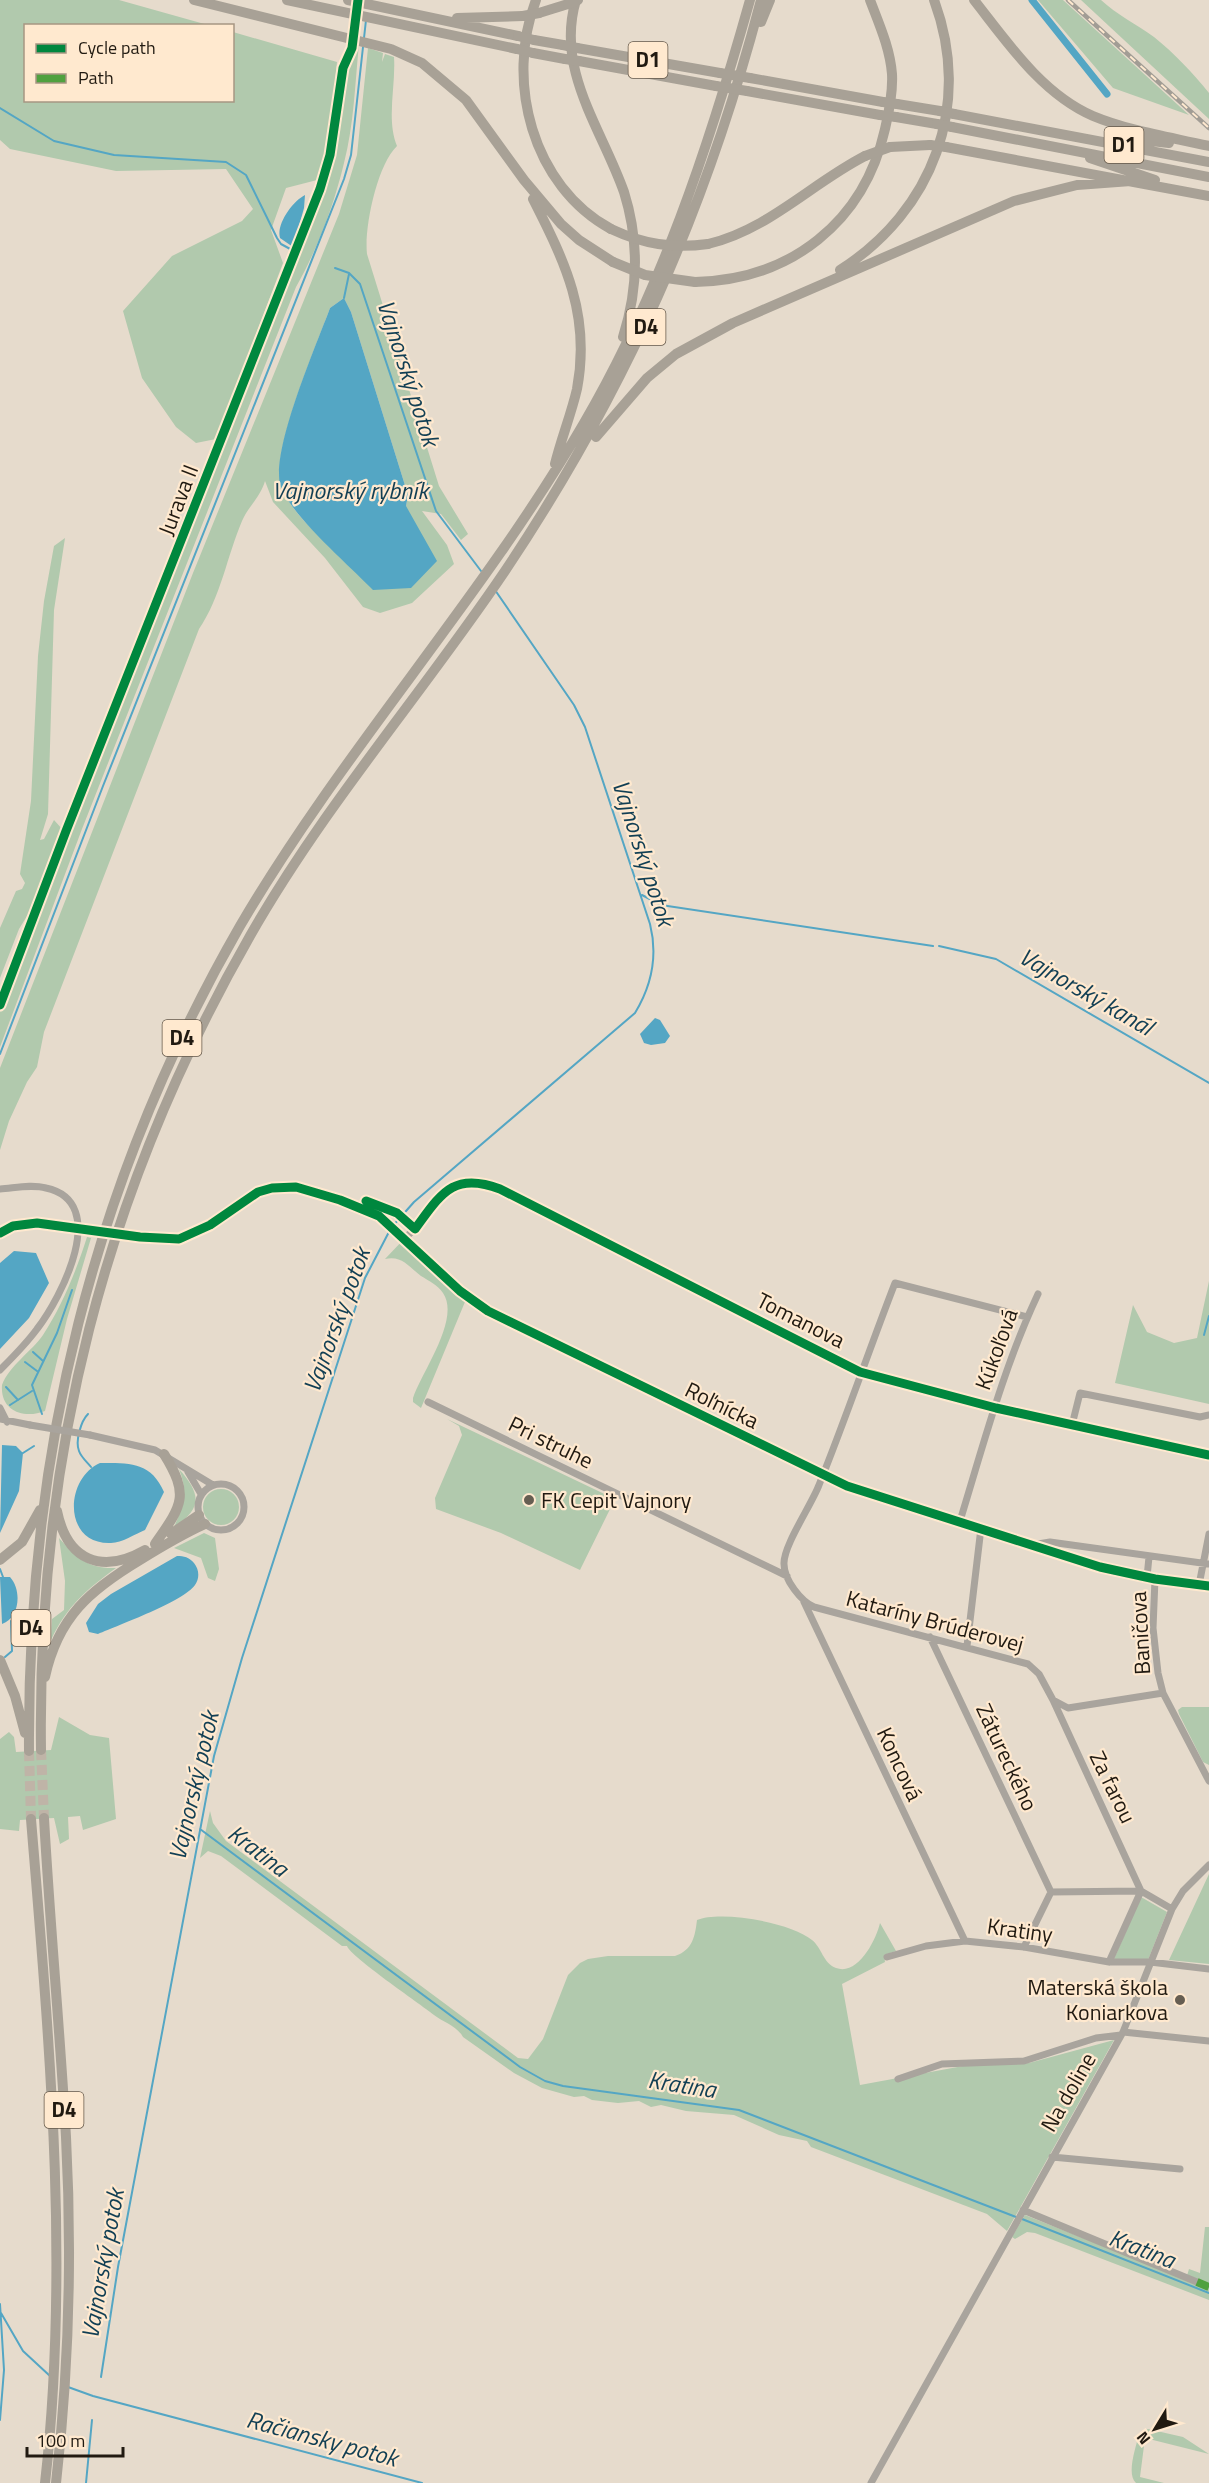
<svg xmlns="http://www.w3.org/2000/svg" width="1209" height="2483" font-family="'Titillium Web',sans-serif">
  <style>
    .green { fill: #b1c9ad; fill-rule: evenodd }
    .water { fill: #54a6c4 }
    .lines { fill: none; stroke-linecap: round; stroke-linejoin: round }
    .stream { stroke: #54a6c4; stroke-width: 2 }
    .canal { stroke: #54a6c4; stroke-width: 7 }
    .highway-tunnel { stroke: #bfb4a7; stroke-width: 10; stroke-dasharray: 10 5; stroke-linecap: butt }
    .minor { stroke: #a9a49d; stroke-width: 7 }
    .highway { stroke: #a8a196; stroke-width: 10 }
    .rail-casing { stroke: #a29d95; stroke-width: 4.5 }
    .rail { stroke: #ffe9cf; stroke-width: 2; stroke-dasharray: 7; stroke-linecap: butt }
    .minor-bridge { stroke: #a9a49d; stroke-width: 7 }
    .highway-bridge { stroke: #a8a196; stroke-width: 10 }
    .quiet { stroke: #50a13f; stroke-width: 8; stroke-dasharray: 15 8; stroke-linecap: butt }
    .cycleway-casing { stroke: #ffe9cf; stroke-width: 13 }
    .cycleway { stroke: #00873e; stroke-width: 9 }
    .poi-dot { fill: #665e52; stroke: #ffe9cf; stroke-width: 2 }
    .labels { text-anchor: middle; stroke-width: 4.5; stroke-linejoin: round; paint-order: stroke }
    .shield { fill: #ffe9cf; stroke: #64584a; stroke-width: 1.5 }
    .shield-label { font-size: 21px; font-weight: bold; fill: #211a11 }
    .street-label { font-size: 22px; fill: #211a11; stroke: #ffe9cf }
    .poi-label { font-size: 22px; fill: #211a11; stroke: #ffe9cf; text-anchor: start }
    .water-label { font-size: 24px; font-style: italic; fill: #123f54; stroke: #ffe9cf }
  </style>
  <rect width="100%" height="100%" fill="#e6dbcc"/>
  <path class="green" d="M 0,0 L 119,0 L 208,25 L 26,26 L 26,100 L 232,100 L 233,32 L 337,62 L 330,136 L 321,179 L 286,188 L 271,230 L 283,263 L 216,439 L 196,443 L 176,427 L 142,378 L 123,311 L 172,256 L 242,221 L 253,209 L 226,169 L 116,171 L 10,149 L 0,140 Z
    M 1038,0 L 1063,0 L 1189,115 L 1113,88 Z
    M 1081,0 L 1101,0 C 1117,15 1136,24 1154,37 C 1175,54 1193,73 1209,93 L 1209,119 Z
    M 355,43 L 359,44 C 355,83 354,125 344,163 C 334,205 317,250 296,287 L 82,829 L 0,1047 L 0,1012 L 30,931 L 324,186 C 335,151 335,115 343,78 C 347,64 354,62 355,43 Z
    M 368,48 L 383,53 L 382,62 L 385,54 L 394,57 C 396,86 386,119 397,146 C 377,165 364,228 367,254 L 439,486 L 468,534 L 461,540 L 441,514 L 422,511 L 447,545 L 454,564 L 412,603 L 380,613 L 363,607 L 325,558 L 273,502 L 265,481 C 260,498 249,505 242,521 C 227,556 221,597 199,629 L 44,1032 L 37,1067 L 27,1082 L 9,1121 L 0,1150 L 0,1068 L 193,573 L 339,214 L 357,155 ZM 344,298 L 351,312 L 408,495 L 406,506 L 336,551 C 317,534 288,510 281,484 C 271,451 317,344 330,308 Z
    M 65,538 L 54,610 L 48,814 L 40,840 L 44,839 L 54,820 L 63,830 L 35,903 L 19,929 L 0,978 L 0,928 L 16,891 L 22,889 L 25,883 L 20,874 L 31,801 L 38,656 L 44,601 L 54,546 Z
    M 87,1237 L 91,1238 L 67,1319 L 45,1411 C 25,1419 0,1412 2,1385 C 9,1366 32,1351 43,1335 C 62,1306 77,1269 87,1237 Z
    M 404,1239 L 467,1297 L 421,1408 L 413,1402 L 413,1398 C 421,1373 461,1319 443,1293 C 438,1285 429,1281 421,1276 C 409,1267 402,1255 385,1259 Z
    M 1209,1281 L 1209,1404 L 1115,1383 L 1133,1305 L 1147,1332 L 1174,1343 L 1197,1338 Z
    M 447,1419 L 615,1499 L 580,1570 L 501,1533 L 436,1509 L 435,1498 L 462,1435 L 459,1426 Z
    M 179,1469 C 200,1493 204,1508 174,1527 C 184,1505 188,1491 179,1469 Z
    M203 1507a18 18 0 1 1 36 0a18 18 0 1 1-36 0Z
    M 204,1533 L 215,1538 L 219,1569 L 215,1581 L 208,1578 L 201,1558 L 174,1548 Z
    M 59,1538 C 77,1558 88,1569 116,1568 C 86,1590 67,1606 51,1640 L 52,1619 L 64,1610 L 65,1581 Z
    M 1182,1707 L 1209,1707 L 1209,1765 L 1203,1762 L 1179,1714 L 1178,1710 Z
    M 59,1717 L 90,1735 L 109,1738 L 116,1819 L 83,1830 L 80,1816 L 68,1817 L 69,1839 L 60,1844 L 54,1818 L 20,1820 L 19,1831 L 0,1829 L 0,1739 L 9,1732 L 14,1737 L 16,1752 L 51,1750 Z
    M 210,1811 L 213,1823 L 226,1841 L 518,2058 L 528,2059 L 543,2039 L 568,1975 L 580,1963 L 588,1959 L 608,1956 L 675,1956 C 693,1950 695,1936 697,1920 C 722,1910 792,1923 812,1940 C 822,1948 823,1963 836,1968 C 858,1976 876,1940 880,1923 L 896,1951 L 884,1955 L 885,1962 L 842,1984 L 860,2085 L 963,2066 L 1029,2063 L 1114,2040 L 1007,2231 L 987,2214 L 811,2147 L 807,2141 L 779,2135 L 734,2115 L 686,2111 L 661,2105 L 651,2107 L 639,2101 L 618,2103 L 592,2100 L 584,2096 L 574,2097 L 542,2088 L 514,2073 L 463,2037 C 457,2026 443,2022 434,2015 C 419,2003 351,1957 347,1946 L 342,1946 L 221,1856 L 208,1851 L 200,1858 Z
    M 1209,1874 L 1209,1964 L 1169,1960 Z
    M 1141,1897 L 1167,1912 L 1148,1960 L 1114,1959 Z
    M 1025,2215 L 1186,2279 L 1189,2269 L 1200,2273 L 1205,2227 L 1209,2227 L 1209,2300 L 1035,2233 L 1027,2232 L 1015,2239 L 1012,2237 Z
    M 1148,2429 L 1183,2437 L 1209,2454 L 1145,2438 L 1140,2477 L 1164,2483 L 1136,2483 C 1126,2474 1136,2447 1139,2434 Z"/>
  <path class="water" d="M 305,195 L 304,208 L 293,247 L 280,238 C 276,224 293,201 305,195 Z
    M 344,298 L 351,312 L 408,495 L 406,506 L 437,561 L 411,588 L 373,590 C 351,567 287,512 280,484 C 272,447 316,346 330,308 Z
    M 655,1018 L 660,1020 L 670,1036 L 665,1043 L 651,1045 L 644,1043 L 640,1034 Z
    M 14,1251 L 36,1253 L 49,1283 L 29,1318 L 0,1349 L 0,1263 Z
    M 2,1445 L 16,1446 L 23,1453 L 19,1491 L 0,1533 Z
    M 100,1463 C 130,1463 151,1462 164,1492 L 145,1530 C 135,1534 122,1543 111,1543 C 63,1545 64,1479 100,1463 Z
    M 177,1556 C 184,1556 189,1557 194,1563 C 199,1569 200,1578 195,1585 C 184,1601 119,1625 98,1634 L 89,1632 L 86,1623 L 98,1604 L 111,1594 Z
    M 0,1577 L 10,1577 C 22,1590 20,1618 2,1624 Z"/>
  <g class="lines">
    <path class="stream" d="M 364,38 L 366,20
      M 0,108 L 54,141 L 114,155 L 226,162 L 246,175 L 277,238 L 281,244 L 292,250
      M 335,268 L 349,273 L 360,284 L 436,511 L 481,571
      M 344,298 L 349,274
      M 642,895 L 661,905 L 933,946
      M 939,946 L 996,959 L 1209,1083
      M 0,1054 L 103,786 L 344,179 L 351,155 L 363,47
      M 1204,1335 L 1209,1316
      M 33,1352 L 43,1361
      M 25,1362 L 37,1371
      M 6,1387 L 18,1400
      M 10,1405 L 32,1391
      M 42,1414 L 32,1385 L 57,1333 L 72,1290
      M 88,1414 C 81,1421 75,1441 79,1451 C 81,1457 87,1462 91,1467
      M 23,1453 L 34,1446
      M 0,1569 L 3,1577
      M 5,1657 L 12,1651 L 11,1621
      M 200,1829 L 520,2067 L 545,2081 L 563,2086 L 739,2110 L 1016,2217
      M 1022,2219 L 1209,2293
      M 0,2304 L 4,2370 L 0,2420
      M 1,2313 L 23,2351 L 50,2376
      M 101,2377 L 118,2267 L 214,1756 L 242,1658 L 365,1278 L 391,1228 L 414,1202 L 635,1013 C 652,985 658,956 650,924 L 585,727 L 574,705 L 495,590
      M 68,2387 L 93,2396 L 422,2483
      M 86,2483 L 92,2420"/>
    <path class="canal" d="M 1032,0 L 1107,94"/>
    <path class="highway-tunnel" d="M 41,1750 L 44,1818
      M 29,1751 L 31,1819"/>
    <path class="minor" d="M 0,1189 C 15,1188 31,1184 46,1188 C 111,1202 61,1298 37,1329 C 26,1344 13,1357 0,1370
      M 0,1233 L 24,1224 L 58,1225
      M 140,1237 L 163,1239 L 193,1235 L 258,1192 L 272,1188 L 296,1187 L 340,1200 L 379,1216 L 447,1280 L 481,1307 L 847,1486 L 1100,1567 L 1155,1579 L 1209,1586
      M 404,1239 C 440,1208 441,1167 500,1189 L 860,1372 L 996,1408 L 1209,1455
      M 1027,1317 L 895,1283 C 869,1350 846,1418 819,1485 C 812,1504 783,1546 784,1564 C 784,1580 801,1601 814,1607 L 1028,1664 L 1039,1674 L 1053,1700 L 1068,1708 L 1163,1693
      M 428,1402 L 787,1576
      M 0,1408 L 7,1422
      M 0,1419 L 30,1425
      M 1072,1425 L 1080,1393 L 1200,1417 L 1209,1415
      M 90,1435 L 155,1450 L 213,1485
      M 188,1472 L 201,1494
      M198 1507a23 23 0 1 1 46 0a23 23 0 1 1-46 0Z
      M 960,1521 C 983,1446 1004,1366 1038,1294
      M 1038,1544 L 1050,1542 L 1209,1564
      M 1147,1577 L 1149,1557
      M 1155,1579 L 1153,1628 L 1158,1673 L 1163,1693 L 1209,1781
      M 1199,1585 L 1209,1534
      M 804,1602 L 965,1941
      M 930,1637 L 1051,1892 L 1141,1891 L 1172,1909
      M 967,1646 L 981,1528
      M 1053,1700 L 1141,1891 L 1109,1962
      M 1024,1947 L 1051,1892
      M 887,1957 L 926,1946 L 965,1941 L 1024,1947 L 1109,1962 L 1150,1962 L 1209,1969
      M 1123,2032 L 1209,2041
      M 898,2079 L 942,2064 L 1024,2061 L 1096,2038 L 1121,2035
      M 1052,2157 L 1180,2169
      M 1023,2210 L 1197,2282
      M 871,2483 L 1123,2032 L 1172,1909 L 1183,1891 L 1209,1865"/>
    <path class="highway" d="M 194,0 L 391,49 L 422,63 L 466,100 L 524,180 L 561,224 L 579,240 L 613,262
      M 287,0 L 517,49
      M 348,0 L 518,36
      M 536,0 C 505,81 532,186 611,229
      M 576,0 C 555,70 602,129 624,192 C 639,240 638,290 623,337
      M 974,0 C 1007,42 1042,94 1093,116 C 1129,131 1170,137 1209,146
      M 539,13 L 568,4
      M 457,18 L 523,16
      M 761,22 L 770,0
      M 534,40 L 563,45
      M 577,48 L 720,73
      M 533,53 L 565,59
      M 579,61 L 716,86
      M 750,78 L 883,102
      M 747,91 L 880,115
      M 897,104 L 940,111
      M 954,114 L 1209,162
      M 896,117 L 937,124
      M 952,127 L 1209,177
      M 1116,137 L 1169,143
      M 890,147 L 930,145
      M 946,147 L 1209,196
      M 1090,158 L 1155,180
      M 533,199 C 565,262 591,315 577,389 C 571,415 561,439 555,464
      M 708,244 C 768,230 812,183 865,156
      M 840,270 C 933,211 973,105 934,0
      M 695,282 C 791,280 864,222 885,129 C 889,112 893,92 892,74 C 890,48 879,24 870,0
      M 596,437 L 647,378 L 676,354 L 733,323 L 1014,201 L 1077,185 L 1131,181
      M 57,1511 C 67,1560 101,1575 145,1550
      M 171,1534 L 199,1515
      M 155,1544 C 182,1505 190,1496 164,1454
      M 0,1560 L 22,1542 L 40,1510
      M 0,1660 L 15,1696 L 25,1733
      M 45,1677 C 58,1617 90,1590 140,1560 C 161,1547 183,1534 205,1524
      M 41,1750 C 37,1457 104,1191 250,936 C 324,806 422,694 505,571 C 626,390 706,210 761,0
      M 29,1751 C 27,1455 92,1183 240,926 C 343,750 482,599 584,423 C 661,291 709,146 750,0
      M 44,1818 C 50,1925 60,2031 66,2137 C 72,2251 69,2369 56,2483
      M 31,1819 C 49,2039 70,2263 45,2483"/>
    <defs>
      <path id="rail" d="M 1068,0 L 1209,128"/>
    </defs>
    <use href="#rail" class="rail-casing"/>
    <use href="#rail" class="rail"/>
    <path class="minor-bridge" d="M 58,1225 L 140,1237
      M 30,1425 L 90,1435"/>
    <path class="highway-bridge" d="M 568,4 L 578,0
      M 523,16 L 539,13
      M 518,36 L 534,40
      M 563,45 L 577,48
      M 517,49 L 533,53
      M 565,59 L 579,61
      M 720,73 L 750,78
      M 716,86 L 747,91
      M 883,102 L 897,104
      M 940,111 L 954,114
      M 880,115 L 896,117
      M 937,124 L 952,127
      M 930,145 L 946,147
      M 865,156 L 890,147
      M 611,229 C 643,244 673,249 708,244
      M 613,262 L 645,275 L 695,282"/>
    <path class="quiet" d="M 1197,2282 L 1209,2287"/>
    <defs>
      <path id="cycleway" d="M 0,1005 L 66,831 L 320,189 L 330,155 L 343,68 L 352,48 L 358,0
        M 366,1201 L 397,1213 L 415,1229 C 441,1194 453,1171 500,1189 L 860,1372 L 996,1408 L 1209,1455
        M 0,1233 L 13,1226 L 37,1223 L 140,1237 L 179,1239 L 210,1225 L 258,1192 L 272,1188 L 296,1187 L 340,1200 L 379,1216 L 460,1291 L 488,1311 L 847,1486 L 1100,1567 L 1155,1579 L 1209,1586"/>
    </defs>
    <use href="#cycleway" class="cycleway-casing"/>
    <use href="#cycleway" class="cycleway"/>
  </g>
  <g class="poi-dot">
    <circle cx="529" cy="1500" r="6"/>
    <circle cx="1180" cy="2000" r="6"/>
  </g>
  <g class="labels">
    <g class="shield">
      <rect x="628.5" y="42" width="39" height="36" rx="4.5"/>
      <rect x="1104.5" y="127" width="39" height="36" rx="4.5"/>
      <rect x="626.5" y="309" width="39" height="36" rx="4.5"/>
      <rect x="162.5" y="1020" width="39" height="36" rx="4.5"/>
      <rect x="11.5" y="1610" width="39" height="36" rx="4.5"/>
      <rect x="44.5" y="2092" width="39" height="36" rx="4.5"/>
    </g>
    <g class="shield-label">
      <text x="648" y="67">D1</text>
      <text x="1124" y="152">D1</text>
      <text x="646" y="334">D4</text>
      <text x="182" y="1045">D4</text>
      <text x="31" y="1635">D4</text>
      <text x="64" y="2117">D4</text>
    </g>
    <g class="street-label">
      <text transform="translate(178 500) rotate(-69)" y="8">Jurava II</text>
      <text transform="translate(801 1320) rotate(27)" y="8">Tomanova</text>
      <text transform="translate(996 1349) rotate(-70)" y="8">Kúkoľová</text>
      <text transform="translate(722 1405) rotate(26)" y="8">Roľnícka</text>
      <text transform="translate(551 1442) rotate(26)" y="8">Pri struhe</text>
      <text transform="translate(935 1621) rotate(15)" y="8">Kataríny Brúderovej</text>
      <text transform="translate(1140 1633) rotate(-93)" y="8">Baničova</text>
      <text transform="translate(1007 1757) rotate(65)" y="8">Zátureckého</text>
      <text transform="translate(900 1764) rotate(65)" y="8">Koncová</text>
      <text transform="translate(1113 1787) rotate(64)" y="8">Za farou</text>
      <text transform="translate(1020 1930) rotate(8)" y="8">Kratiny</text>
      <text transform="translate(1068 2092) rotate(-60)" y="8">Na doline</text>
    </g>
    <g class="poi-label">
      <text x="541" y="1508">FK Cepit Vajnory</text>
      <text x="1168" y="1995" text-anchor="end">Materská škola<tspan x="1168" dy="25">Koniarkova</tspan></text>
    </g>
    <g class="water-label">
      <text transform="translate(408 373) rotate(72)" y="8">Vajnorský potok</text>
      <text x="350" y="499">Vajnorský rybník</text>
      <text transform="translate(643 853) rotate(72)" y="8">Vajnorský potok</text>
      <text transform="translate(1086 992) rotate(30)" y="8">Vajnorský kanál</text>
      <text transform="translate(337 1320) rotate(-70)" y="8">Vajnorský potok</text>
      <text transform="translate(194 1786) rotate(-77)" y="8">Vajnorský potok</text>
      <text transform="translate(258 1851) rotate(37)" y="8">Kratina</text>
      <text transform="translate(682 2085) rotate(9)" y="8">Kratina</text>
      <text transform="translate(1142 2249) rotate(21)" y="8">Kratina</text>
      <text transform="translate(103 2264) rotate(-80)" y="8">Vajnorský potok</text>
      <text transform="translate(322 2439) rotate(15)" y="8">Račiansky potok</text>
    </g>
  </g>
  <rect x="24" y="24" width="210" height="78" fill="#ffe9cf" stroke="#a69683" stroke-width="1.5"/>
  <rect x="36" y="44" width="30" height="9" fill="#00873e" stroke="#a69683" stroke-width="1.5"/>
  <text x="78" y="54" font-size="18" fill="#211a11">Cycle path</text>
  <rect x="36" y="74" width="30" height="9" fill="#50a13f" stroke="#a69683" stroke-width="1.5"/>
  <text x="78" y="84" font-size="18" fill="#211a11">Path</text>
  <g transform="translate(1155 2429) rotate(232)" stroke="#ffe9cf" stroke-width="4.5" paint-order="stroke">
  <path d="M0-4.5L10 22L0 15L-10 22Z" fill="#211a11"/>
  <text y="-9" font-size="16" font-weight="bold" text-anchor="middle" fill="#211a11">N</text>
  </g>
  <path d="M27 2447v9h96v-9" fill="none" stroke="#211a11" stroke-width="3"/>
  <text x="36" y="2447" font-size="18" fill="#211a11" stroke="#ffe9cf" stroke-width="4.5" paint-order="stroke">100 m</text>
</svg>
